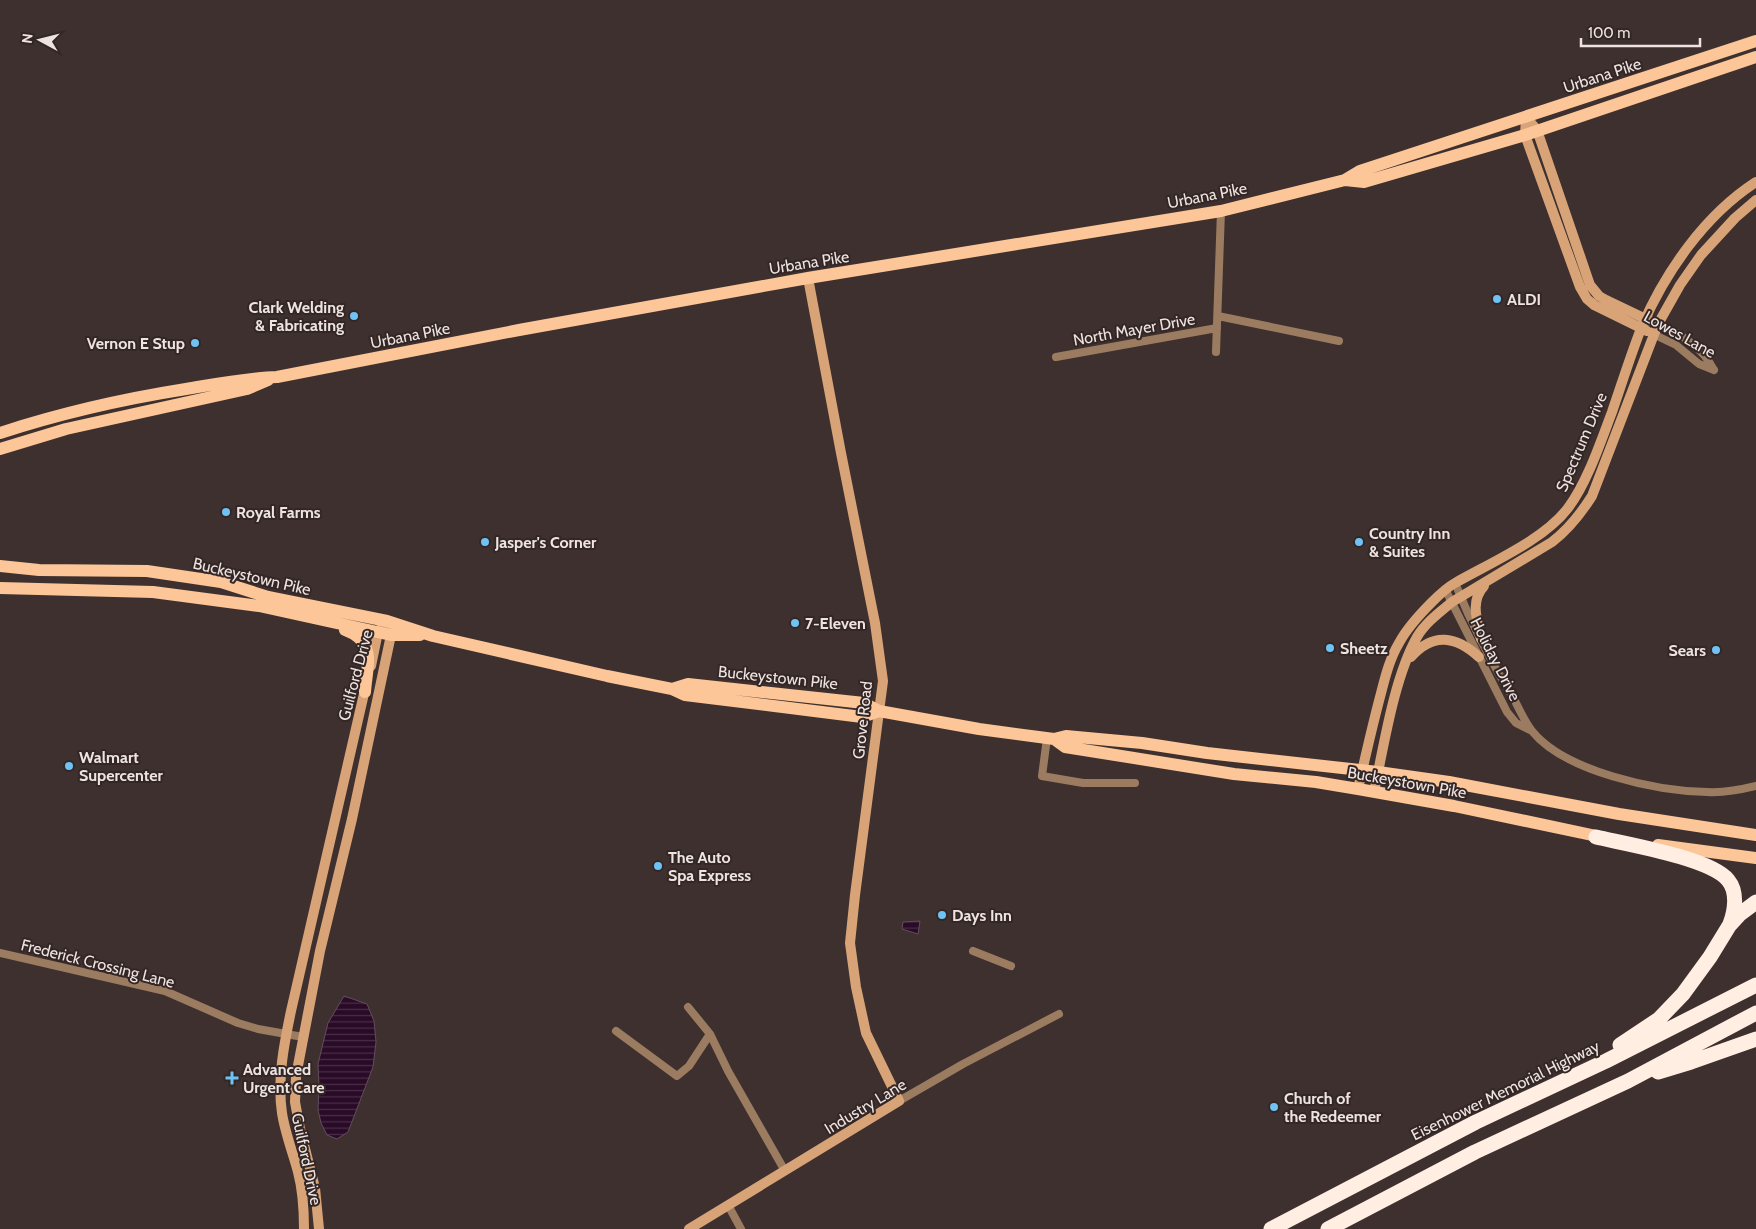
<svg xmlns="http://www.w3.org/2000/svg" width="1756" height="1229" font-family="Cabin,sans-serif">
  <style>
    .water { fill: url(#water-rules); stroke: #644c5f }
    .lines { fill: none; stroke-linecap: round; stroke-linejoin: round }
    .street { stroke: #9c7c60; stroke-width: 8 }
    .secondary { stroke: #d8a477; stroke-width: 10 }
    .primary { stroke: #fcc698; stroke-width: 12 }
    .highway { stroke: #ffeee1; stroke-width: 15 }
    .poi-dot { fill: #6fc2f4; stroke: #332624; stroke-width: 2 }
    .labels { text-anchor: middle; stroke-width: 4; stroke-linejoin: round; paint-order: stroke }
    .street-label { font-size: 16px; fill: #ede4e2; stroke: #332624 }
    .poi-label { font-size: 16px; font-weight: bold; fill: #ede4e2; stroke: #332624; text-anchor: start }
  </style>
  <defs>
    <pattern id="water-rules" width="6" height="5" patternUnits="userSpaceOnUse" patternTransform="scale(1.25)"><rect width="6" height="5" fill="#290b27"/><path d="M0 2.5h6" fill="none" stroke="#482e46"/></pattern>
  </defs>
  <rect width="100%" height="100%" fill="#3e302e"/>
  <path class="water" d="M 920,921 L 918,934 L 902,929 L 903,922 Z
    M 344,996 L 367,1004 L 374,1021 L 376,1042 L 373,1067 L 348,1132 L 337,1139 L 327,1135 L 321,1123 L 318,1110 L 319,1085 L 318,1064 L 328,1023 Z"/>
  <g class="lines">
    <path class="street" d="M 1218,316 L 1339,341
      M 1658,324 C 1681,334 1702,347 1714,370
      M 1653,334 L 1676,345 L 1699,364 L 1714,370
      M 1216,352 L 1221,211
      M 1056,357 L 1217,328
      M 1455,583 C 1471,623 1492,664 1515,701 C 1520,711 1525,722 1532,731 C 1565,772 1657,791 1707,792 C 1724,793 1740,790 1756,786
      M 1445,589 L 1507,712 L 1516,723 L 1532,731
      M 1047,738 L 1042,776 L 1083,783 L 1135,783
      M 973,951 L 1011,966
      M 0,953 L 165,991 L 238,1023 L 258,1029 L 303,1037
      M 688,1007 L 710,1034 L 728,1071 L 785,1171
      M 616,1031 L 677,1076 L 689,1066 L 710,1034
      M 899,1101 L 963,1064 L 1059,1014
      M 728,1205 L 741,1229"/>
    <path class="secondary" d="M 1526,117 L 1525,135 L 1580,287 L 1587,299 L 1594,305 L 1647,331
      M 1526,117 L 1537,130 L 1590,285 L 1599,296 L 1606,300 L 1650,321
      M 1481,639 C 1477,620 1470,601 1484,586
      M 1411,657 C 1433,632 1456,636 1479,657
      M 371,666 L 378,632 L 387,621
      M 1358,789 C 1365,758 1372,727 1380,697 C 1385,678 1389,660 1399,643 C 1407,628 1420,614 1432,602 C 1439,595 1446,588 1455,583 C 1490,563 1544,540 1568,508 C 1587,483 1601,441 1612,412 C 1622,383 1631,354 1642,326 C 1666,271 1705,215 1756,182
      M 1374,792 C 1384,745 1394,678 1417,637 C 1425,623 1440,612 1452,602 L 1552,542 C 1569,529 1580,515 1592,496 L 1658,324 L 1680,285 L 1701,255 L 1735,218 L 1756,200
      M 304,1229 C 304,1210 303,1191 298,1172 C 293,1153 285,1133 282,1113 C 277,1080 284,1044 291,1011 L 366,685
      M 319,1229 L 315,1188 L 300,1129 L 295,1102 L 296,1076 L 320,951 L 352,819 L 391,635 L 389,628
      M 689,1229 L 899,1101 L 866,1033 L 856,987 L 850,943 L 855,895 L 883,681 L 875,623 L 841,453 L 808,278"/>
    <path class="primary" d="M 1345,180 L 1360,171 L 1756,41
      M 0,433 C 61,413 123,399 186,389 C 216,384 246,378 277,377 L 519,330 L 808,278 L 1221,211 L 1345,180 L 1364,182 L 1525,135 L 1756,57
      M 0,449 L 66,429 L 247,389 L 268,380
      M 0,566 L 39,570 L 147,571 L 221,582 L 268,597 L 387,621 L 433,636 L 607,676 L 672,689 L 685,695 L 862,717 L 879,711
      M 0,588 L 153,592 L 259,606 L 391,635 L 420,635
      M 345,630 C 377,642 367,664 365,692
      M 672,689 L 688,684 L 864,703 L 879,711 L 979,729 L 1054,739 L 1066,736 L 1142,743 L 1207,753 L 1378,772 L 1449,782 L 1619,814 L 1756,835
      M 1054,739 L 1065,747 L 1234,774 L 1316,782 L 1358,789 L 1454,806 L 1606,838
      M 1658,845 L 1756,858"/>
    <path class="highway" d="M 1596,837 C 1626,844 1710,858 1728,880 C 1738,892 1735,911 1730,924
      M 1620,1045 L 1659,1019 L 1683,994 L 1710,957 L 1729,926 L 1740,914 L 1756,902
      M 1658,1072 L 1691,1062 L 1756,1039
      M 1271,1229 L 1476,1122 L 1606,1061 L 1756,985
      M 1328,1229 L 1475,1152 L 1628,1081 L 1756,1013"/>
  </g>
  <g class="poi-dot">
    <circle cx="1497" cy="299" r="5"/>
    <circle cx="354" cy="316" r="5"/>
    <circle cx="195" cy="343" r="5"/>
    <circle cx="226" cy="512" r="5"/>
    <circle cx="485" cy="542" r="5"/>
    <circle cx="1359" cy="542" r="5"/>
    <circle cx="795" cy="623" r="5"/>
    <circle cx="1330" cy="648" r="5"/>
    <circle cx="1716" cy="650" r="5"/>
    <circle cx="69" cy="766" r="5"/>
    <circle cx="658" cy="866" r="5"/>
    <circle cx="942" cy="915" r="5"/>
    <path d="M229.5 1070.5h5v5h5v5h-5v5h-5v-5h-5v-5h5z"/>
    <circle cx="1274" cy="1107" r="5"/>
  </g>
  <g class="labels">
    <g class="street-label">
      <text transform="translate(1602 75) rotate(-18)" y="6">Urbana Pike</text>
      <text transform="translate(1207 195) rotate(-11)" y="6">Urbana Pike</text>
      <text transform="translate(809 262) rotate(-9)" y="6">Urbana Pike</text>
      <text transform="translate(1134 329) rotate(-10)" y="6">North Mayer Drive</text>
      <text transform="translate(1680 334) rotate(29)" y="6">Lowes Lane</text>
      <text transform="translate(410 335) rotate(-11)" y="6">Urbana Pike</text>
      <text transform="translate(1581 442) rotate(-67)" y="6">Spectrum Drive</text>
      <text transform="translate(252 576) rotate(13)" y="6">Buckeystown Pike</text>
      <text transform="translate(1496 659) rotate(63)" y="6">Holiday Drive</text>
      <text transform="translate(355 675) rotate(-75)" y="6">Guilford Drive</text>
      <text transform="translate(778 677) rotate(6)" y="6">Buckeystown Pike</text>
      <text transform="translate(862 720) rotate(-84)" y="6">Grove Road</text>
      <text transform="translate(1407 782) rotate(10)" y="6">Buckeystown Pike</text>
      <text transform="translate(98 963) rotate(14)" y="6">Frederick Crossing Lane</text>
      <text transform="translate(1505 1090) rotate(-26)" y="6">Eisenhower Memorial Highway</text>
      <text transform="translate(865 1106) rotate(-31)" y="6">Industry Lane</text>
      <text transform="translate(307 1159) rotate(78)" y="6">Guilford Drive</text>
    </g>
    <g class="poi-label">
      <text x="1507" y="305">ALDI</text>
      <text x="344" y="313" text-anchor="end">Clark Welding<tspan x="344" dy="18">&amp; Fabricating</tspan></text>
      <text x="185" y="349" text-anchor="end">Vernon E Stup</text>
      <text x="236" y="518">Royal Farms</text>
      <text x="1369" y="539">Country Inn<tspan x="1369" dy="18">&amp; Suites</tspan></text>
      <text x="495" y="548">Jasper's Corner</text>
      <text x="805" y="629">7-Eleven</text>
      <text x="1340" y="654">Sheetz</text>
      <text x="1706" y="656" text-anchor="end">Sears</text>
      <text x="79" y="763">Walmart<tspan x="79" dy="18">Supercenter</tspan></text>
      <text x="668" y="863">The Auto<tspan x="668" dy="18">Spa Express</tspan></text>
      <text x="952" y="921">Days Inn</text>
      <text x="243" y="1075">Advanced<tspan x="243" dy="18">Urgent Care</tspan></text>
      <text x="1284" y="1104">Church of<tspan x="1284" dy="18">the Redeemer</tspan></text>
    </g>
  </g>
  <g transform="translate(40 40) rotate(277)" stroke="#332624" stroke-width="4" paint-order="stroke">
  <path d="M0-4L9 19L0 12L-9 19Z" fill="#ede4e2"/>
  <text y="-8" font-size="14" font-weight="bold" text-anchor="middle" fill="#ede4e2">N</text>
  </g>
  <path d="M1581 38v8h119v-8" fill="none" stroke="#ede4e2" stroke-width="2.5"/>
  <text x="1588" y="38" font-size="15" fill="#ede4e2" stroke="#332624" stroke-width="4" paint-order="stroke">100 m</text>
</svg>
